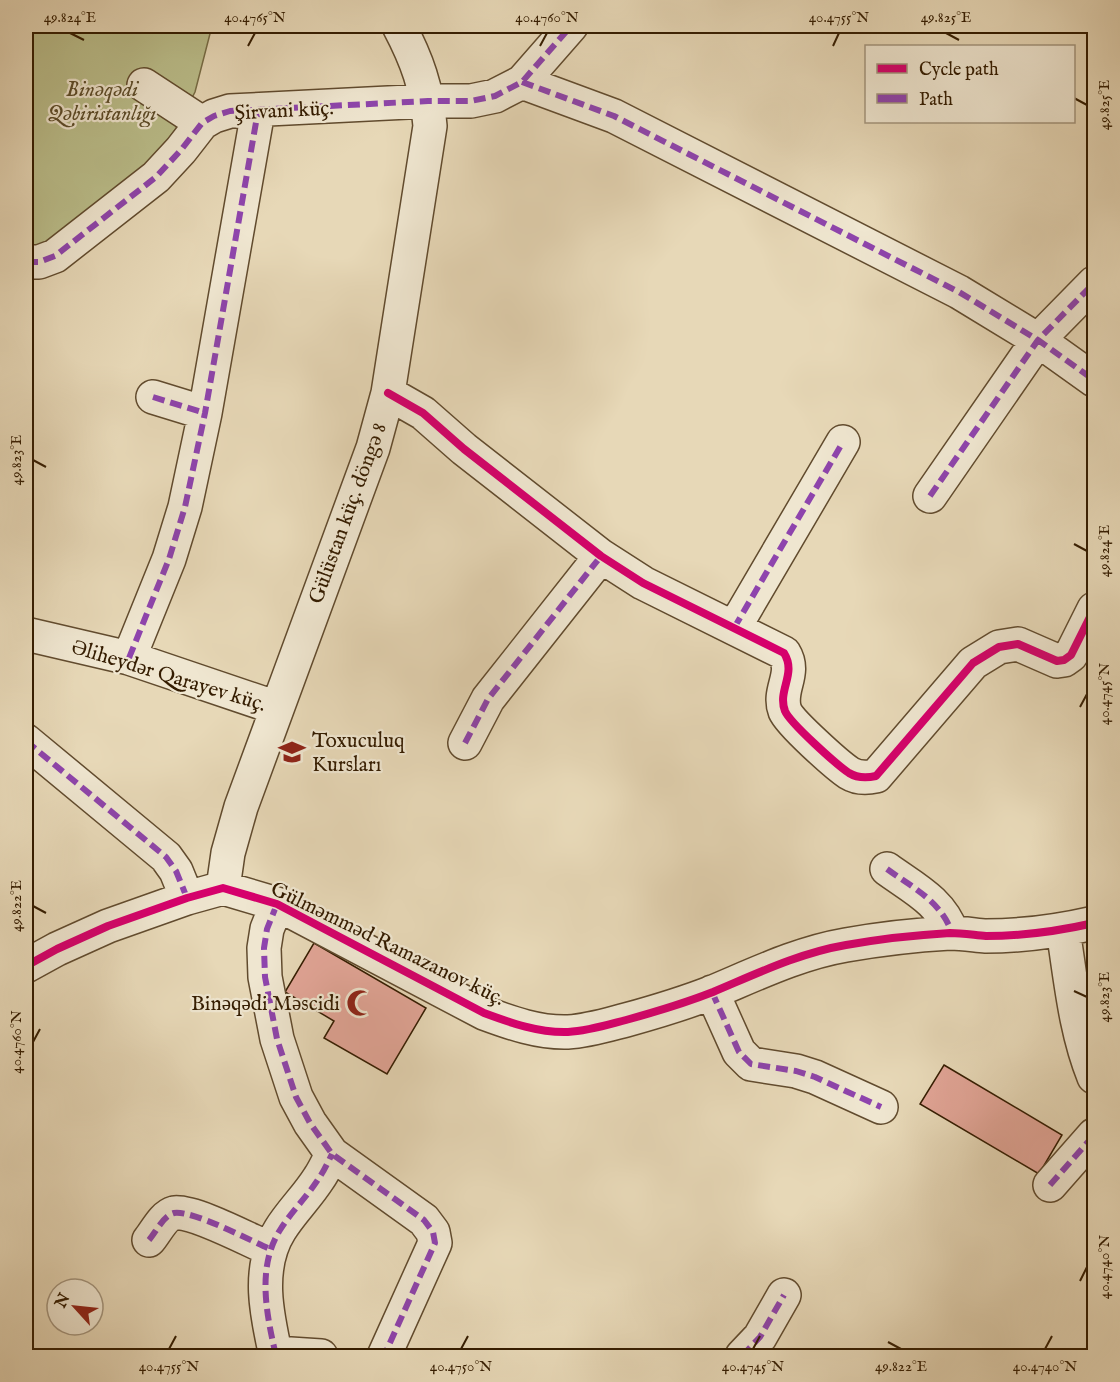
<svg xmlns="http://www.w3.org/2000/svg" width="1120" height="1382" font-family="'IM FELL English',serif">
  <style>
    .green { fill: #babd8a; stroke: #776c45; stroke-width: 1.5 }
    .building { fill: #e2a597; stroke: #341c00; stroke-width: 1.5 }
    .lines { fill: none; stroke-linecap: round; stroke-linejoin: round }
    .minor-casing { stroke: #614b2e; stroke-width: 36 }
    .minor { stroke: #efe6d0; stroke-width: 33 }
    .quiet { stroke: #8e44ad; stroke-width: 6; stroke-dasharray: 12 6; stroke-linecap: butt }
    .cycleway-casing { stroke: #efe6d0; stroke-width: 11 }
    .cycleway { stroke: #d6006c; stroke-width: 8 }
    .ticks { fill: none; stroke: #341c00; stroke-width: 2 }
    .labels { text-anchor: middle; stroke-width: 4.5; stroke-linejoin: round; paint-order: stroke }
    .park-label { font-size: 21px; font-style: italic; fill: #5c4c29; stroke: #efe6d0 }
    .street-label { font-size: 21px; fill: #341c00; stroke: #efe6d0 }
    .poi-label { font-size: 21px; fill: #341c00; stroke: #efe6d0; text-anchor: start }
    .neatline { fill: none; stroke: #341c00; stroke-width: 2 }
    .ticks-label { font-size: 15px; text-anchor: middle; fill: #341c00 }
  </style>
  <rect width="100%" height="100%" fill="#e7d8b7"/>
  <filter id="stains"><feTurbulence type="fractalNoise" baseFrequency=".00333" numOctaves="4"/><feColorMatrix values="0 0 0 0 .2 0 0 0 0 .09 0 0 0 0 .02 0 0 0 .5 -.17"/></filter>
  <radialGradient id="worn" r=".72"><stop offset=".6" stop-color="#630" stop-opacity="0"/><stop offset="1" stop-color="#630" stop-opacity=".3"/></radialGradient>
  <path class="green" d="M 26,26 L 212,26 L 195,92 L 175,130 L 143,173 L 52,245 L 26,248 Z"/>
  <path class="building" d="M 314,943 L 426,1008 L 387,1074 L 324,1038 L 334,1021 L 285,992 Z
    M 944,1065 L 1062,1135 L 1039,1174 L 920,1104 Z"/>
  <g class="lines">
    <defs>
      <path id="minor" d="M 522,82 L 614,116 L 959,292 L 1038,340 L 1094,380
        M 144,85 L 202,123
        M 26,262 L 39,262 L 55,256 L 156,177 L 181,150 L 202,123 L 214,116 L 230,111 L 428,101 L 471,101 L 495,96 L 522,82 L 571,26
        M 388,393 L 423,413 L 464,449 L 601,556 L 643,583 L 784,653 C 797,674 777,690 785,711 C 790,723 837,765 849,773 C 857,778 867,778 876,776 L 973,663 L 999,647 L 1018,644 L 1057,661 L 1064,660 L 1071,655 L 1094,609
        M 153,397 L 205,413
        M 930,496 L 1038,340 L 1094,283
        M 734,628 L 843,442
        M 26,634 L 129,658 L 277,708
        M 129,658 L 169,559 L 185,507 L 205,413 L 258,111
        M 26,741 L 166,857 L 176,871 L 187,898
        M 465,743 L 488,699 L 601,556
        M 887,869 C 913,888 941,901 952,933
        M 223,888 L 228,853 L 241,807 L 373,448 L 388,393 L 430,126 C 427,88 417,60 399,26
        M 277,904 L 267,929 L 264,948 L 265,977 L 277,1039 L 296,1097 L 310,1123 L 332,1154 L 424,1220 L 433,1232 L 435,1243 L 384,1356
        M 1063,930 C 1071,980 1075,1030 1094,1077
        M 26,966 L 57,949 L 108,926 L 187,898 L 223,888 L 277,904 L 484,1013 C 511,1023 539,1033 568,1032 C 588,1031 607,1025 626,1020 C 655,1012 685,1003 713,992 C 756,974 799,953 846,945 C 880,939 915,935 950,933 C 962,933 974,935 986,936 C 1023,936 1059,931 1094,923
        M 712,992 L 739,1052 L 751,1064 L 796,1071 L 815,1077 L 881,1107
        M 1050,1185 L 1094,1135
        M 149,1240 C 156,1232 163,1216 174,1213 C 193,1210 251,1241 270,1249
        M 275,1353 L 321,1356
        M 276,1356 C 267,1316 256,1268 280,1230 C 291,1212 307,1197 319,1178 C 324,1171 328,1162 332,1154
        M 742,1356 L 760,1337 L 784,1295"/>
    </defs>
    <use href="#minor" class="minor-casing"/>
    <use href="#minor" class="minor"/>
    <path class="quiet" d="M 522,82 L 614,116 L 959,292 L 1038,340 L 1094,380
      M 26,262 L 39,262 L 55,256 L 156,177 L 181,150 L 202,123 L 214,116 L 230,111 L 428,101 L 471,101 L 495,96 L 522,82 L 571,26
      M 153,397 L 205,413
      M 930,496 L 1038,340 L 1094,283
      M 734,628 L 843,442
      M 129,658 L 169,559 L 185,507 L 205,413 L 258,111
      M 26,741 L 166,857 L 176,871 L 187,898
      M 465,743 L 488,699 L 601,556
      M 887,869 C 913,888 941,901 952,933
      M 277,904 L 267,929 L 264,948 L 265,977 L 277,1039 L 296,1097 L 310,1123 L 332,1154 L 424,1220 L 433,1232 L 435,1243 L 384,1356
      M 712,992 L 739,1052 L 751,1064 L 796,1071 L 815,1077 L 881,1107
      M 1050,1185 L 1094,1135
      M 149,1240 C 156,1232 163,1216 174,1213 C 193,1210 251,1241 270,1249
      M 275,1353 L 321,1356
      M 276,1356 C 267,1316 256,1268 280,1230 C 291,1212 307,1197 319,1178 C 324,1171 328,1162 332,1154
      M 742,1356 L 760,1337 L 784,1295"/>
    <defs>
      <path id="cycleway" d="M 388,393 L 423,413 L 464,449 L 601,556 L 643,583 L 784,653 C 797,674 777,690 785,711 C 790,723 837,765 849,773 C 857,778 867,778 876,776 L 973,663 L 999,647 L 1018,644 L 1057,661 L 1064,660 L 1071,655 L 1094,609
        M 26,966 L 57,949 L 108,926 L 187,898 L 223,888 L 277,904 L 484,1013 C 511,1023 539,1033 568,1032 C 588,1031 607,1025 626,1020 C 655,1012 685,1003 713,992 C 756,974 799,953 846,945 C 880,939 915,935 950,933 C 962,933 974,935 986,936 C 1023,936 1059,931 1094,923"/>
    </defs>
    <use href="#cycleway" class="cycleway-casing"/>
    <use href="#cycleway" class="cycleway"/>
  </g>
  <path class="ticks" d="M 70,33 L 84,40M 946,33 L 959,40M 248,46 L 255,33M 540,46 L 547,33M 833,46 L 839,33M 1074,98 L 1087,105M 33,460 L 46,467M 1074,544 L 1087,551M 1080,707 L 1087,694M 33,906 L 46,913M 1074,991 L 1087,997M 33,1042 L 40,1029M 1080,1281 L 1087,1267M 888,1342 L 901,1349M 169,1349 L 176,1336M 461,1349 L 468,1336M 753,1349 L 760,1336M 1045,1349 L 1052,1336"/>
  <defs>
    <symbol id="university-bare" viewBox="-9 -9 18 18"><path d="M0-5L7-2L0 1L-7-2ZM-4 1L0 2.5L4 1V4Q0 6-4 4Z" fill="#8f2418" stroke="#efe6d0" stroke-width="2.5" paint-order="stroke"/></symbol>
    <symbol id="mosque-bare" viewBox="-9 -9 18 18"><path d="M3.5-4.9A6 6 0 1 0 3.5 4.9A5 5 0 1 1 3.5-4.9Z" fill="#8f2418" stroke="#efe6d0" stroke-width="2.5" paint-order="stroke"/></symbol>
  </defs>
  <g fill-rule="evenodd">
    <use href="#university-bare" x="273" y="733" width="38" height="38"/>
    <use href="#mosque-bare" x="341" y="984" width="38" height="38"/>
  </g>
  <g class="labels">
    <g class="park-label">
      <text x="102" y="96">Binəqədi<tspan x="102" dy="24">Qəbiristanlığı</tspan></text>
    </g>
    <g class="street-label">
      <text transform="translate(284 110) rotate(-3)" y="7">Şirvani küç.</text>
      <text transform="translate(347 513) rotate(-70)" y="7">Gülüstan küç. döngə 8</text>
      <text transform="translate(169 675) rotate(17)" y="7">Əliheydər Qarayev küç.</text>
      <text transform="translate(388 943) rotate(26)" y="7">Gülməmməd Ramazanov küç.</text>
    </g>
    <g class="poi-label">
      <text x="312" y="747">Toxuculuq<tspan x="312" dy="24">Kursları</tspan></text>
      <text x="340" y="1010" text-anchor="end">Binəqədi Məscidi</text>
    </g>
  </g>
  <rect width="1120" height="1382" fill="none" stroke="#e7d8b7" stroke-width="66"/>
  <rect x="865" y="45" width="210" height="78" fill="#efe6d0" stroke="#a4957d" stroke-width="1.5"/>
  <rect x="877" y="64" width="30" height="9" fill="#d6006c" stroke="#a4957d" stroke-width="1.5"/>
  <text x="919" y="75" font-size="18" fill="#341c00">Cycle path</text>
  <rect x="877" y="94" width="30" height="9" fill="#8e44ad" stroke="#a4957d" stroke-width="1.5"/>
  <text x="919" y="105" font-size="18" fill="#341c00">Path</text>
  <g transform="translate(75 1307) rotate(297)"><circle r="28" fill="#efe6d0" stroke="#a4957d" stroke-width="1.5"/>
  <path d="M0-4.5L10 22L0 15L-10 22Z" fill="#8f2418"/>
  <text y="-9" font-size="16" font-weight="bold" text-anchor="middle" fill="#341c00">N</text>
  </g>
  <rect x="33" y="33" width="1054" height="1316" class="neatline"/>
  <g class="ticks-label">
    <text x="70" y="22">49.824°E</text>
    <text x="255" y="22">40.4765°N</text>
    <text x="547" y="22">40.4760°N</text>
    <text x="839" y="22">40.4755°N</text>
    <text x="946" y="22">49.825°E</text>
    <text transform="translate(1104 105) rotate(-90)" y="5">49.825°E</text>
    <text transform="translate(16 460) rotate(-90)" y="5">49.823°E</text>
    <text transform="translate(1104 551) rotate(-90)" y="5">49.824°E</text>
    <text transform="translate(1104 694) rotate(-90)" y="5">40.4745°N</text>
    <text transform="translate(16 906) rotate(-90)" y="5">49.822°E</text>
    <text transform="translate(1104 997) rotate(-90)" y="5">49.823°E</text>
    <text transform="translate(16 1042) rotate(-90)" y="5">40.4760°N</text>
    <text transform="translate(1104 1267) rotate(-90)" y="5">40.4740°N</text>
    <text x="169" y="1371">40.4755°N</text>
    <text x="461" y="1371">40.4750°N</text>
    <text x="753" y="1371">40.4745°N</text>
    <text x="901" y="1371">49.822°E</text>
    <text x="1045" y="1371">40.4740°N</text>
  </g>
  <rect width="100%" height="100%" filter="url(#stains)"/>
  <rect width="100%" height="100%" fill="url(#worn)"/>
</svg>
